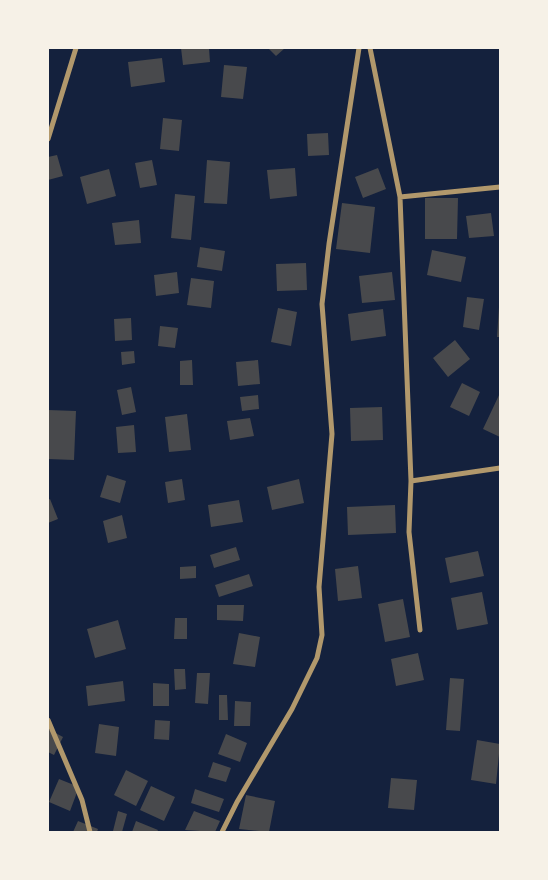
<svg xmlns="http://www.w3.org/2000/svg" width="548" height="880" font-family="Figtree,sans-serif">
  <style>
    .building { fill: #48494c }
    .lines { fill: none; stroke-linecap: round; stroke-linejoin: round }
    .minor { stroke: #b1986c; stroke-width: 5 }
  </style>
  <rect width="100%" height="100%" fill="#14213d"/>
  <path class="building" d="M 181,48 L 209,48 L 210,62 L 183,65 Z
    M 268,48 L 285,48 L 276,56 Z
    M 162,58 L 165,82 L 131,87 L 128,62 Z
    M 224,65 L 247,67 L 243,99 L 221,97 Z
    M 163,118 L 182,120 L 179,151 L 160,149 Z
    M 328,133 L 329,155 L 308,156 L 307,134 Z
    M 57,155 L 63,176 L 48,180 L 48,157 Z
    M 152,160 L 157,185 L 140,188 L 135,163 Z
    M 207,160 L 230,162 L 227,204 L 204,203 Z
    M 295,168 L 297,196 L 270,199 L 267,170 Z
    M 378,168 L 386,189 L 363,198 L 355,177 Z
    M 109,169 L 116,196 L 87,204 L 80,177 Z
    M 175,194 L 195,196 L 191,240 L 171,238 Z
    M 425,198 L 458,198 L 457,239 L 425,239 Z
    M 342,203 L 375,207 L 370,253 L 336,249 Z
    M 491,213 L 494,236 L 469,238 L 466,216 Z
    M 139,220 L 141,243 L 115,245 L 112,223 Z
    M 200,247 L 225,251 L 222,271 L 197,267 Z
    M 432,250 L 466,257 L 461,282 L 427,275 Z
    M 306,263 L 307,290 L 277,291 L 276,264 Z
    M 177,272 L 179,293 L 156,296 L 154,275 Z
    M 392,272 L 395,300 L 362,303 L 359,276 Z
    M 191,278 L 214,281 L 211,308 L 187,305 Z
    M 467,297 L 484,299 L 479,330 L 463,327 Z
    M 499,307 L 500,307 L 500,337 L 497,337 Z
    M 278,308 L 297,312 L 291,346 L 271,342 Z
    M 383,309 L 386,336 L 351,341 L 348,314 Z
    M 131,318 L 132,340 L 115,341 L 114,319 Z
    M 160,326 L 178,328 L 175,348 L 158,346 Z
    M 455,340 L 470,359 L 448,377 L 433,358 Z
    M 134,351 L 135,363 L 122,365 L 121,352 Z
    M 192,360 L 193,385 L 180,385 L 180,361 Z
    M 258,360 L 260,384 L 238,386 L 236,362 Z
    M 462,383 L 480,392 L 469,416 L 450,407 Z
    M 131,387 L 136,412 L 122,415 L 117,390 Z
    M 500,393 L 500,437 L 483,429 Z
    M 258,395 L 259,409 L 242,411 L 240,397 Z
    M 382,407 L 383,440 L 351,441 L 350,408 Z
    M 48,410 L 76,411 L 74,460 L 48,459 Z
    M 187,414 L 191,450 L 169,452 L 165,417 Z
    M 250,418 L 254,436 L 230,440 L 227,421 Z
    M 134,425 L 136,452 L 118,453 L 116,427 Z
    M 107,475 L 126,481 L 120,503 L 100,497 Z
    M 182,479 L 185,500 L 168,503 L 165,482 Z
    M 299,479 L 304,503 L 272,510 L 267,487 Z
    M 50,499 L 58,519 L 48,523 L 48,500 Z
    M 239,500 L 243,522 L 211,527 L 208,505 Z
    M 395,505 L 396,533 L 348,535 L 347,507 Z
    M 122,515 L 127,538 L 108,543 L 103,521 Z
    M 236,547 L 240,560 L 214,568 L 210,555 Z
    M 478,551 L 484,576 L 450,583 L 445,558 Z
    M 196,566 L 196,578 L 180,579 L 180,567 Z
    M 358,566 L 362,598 L 338,601 L 335,569 Z
    M 249,574 L 253,586 L 219,597 L 215,585 Z
    M 482,592 L 488,624 L 457,630 L 451,598 Z
    M 403,599 L 410,637 L 385,642 L 378,604 Z
    M 217,605 L 244,605 L 243,621 L 217,620 Z
    M 175,618 L 187,618 L 187,639 L 174,639 Z
    M 118,620 L 126,649 L 95,658 L 87,629 Z
    M 239,633 L 260,637 L 255,667 L 233,664 Z
    M 418,653 L 424,680 L 396,686 L 391,659 Z
    M 174,669 L 185,669 L 186,689 L 175,690 Z
    M 197,673 L 210,673 L 208,704 L 195,703 Z
    M 450,678 L 464,679 L 460,731 L 446,730 Z
    M 123,681 L 125,701 L 88,706 L 86,686 Z
    M 153,683 L 169,684 L 169,706 L 153,706 Z
    M 219,695 L 227,695 L 228,720 L 219,720 Z
    M 235,701 L 251,702 L 250,726 L 234,726 Z
    M 155,720 L 170,721 L 169,740 L 154,739 Z
    M 99,724 L 119,727 L 116,756 L 95,753 Z
    M 48,729 L 63,737 L 54,755 L 48,752 Z
    M 226,734 L 247,743 L 240,762 L 218,754 Z
    M 477,740 L 500,744 L 496,784 L 471,780 Z
    M 213,762 L 231,768 L 226,782 L 208,777 Z
    M 126,770 L 148,781 L 136,806 L 114,795 Z
    M 391,778 L 417,780 L 414,810 L 388,808 Z
    M 59,779 L 79,787 L 70,811 L 49,802 Z
    M 151,786 L 175,797 L 164,821 L 140,810 Z
    M 195,789 L 224,799 L 219,812 L 191,803 Z
    M 246,795 L 275,801 L 269,832 L 239,829 Z
    M 118,811 L 127,814 L 122,832 L 113,831 Z
    M 194,811 L 220,821 L 215,832 L 185,830 Z
    M 78,821 L 98,829 L 97,832 L 73,832 Z
    M 136,821 L 158,830 L 157,832 L 132,832 Z"/>
  <g class="lines">
    <path class="minor" d="M 370,48 L 400,197 L 411,481 L 409,532 L 420,630
      M 48,139 L 76,48
      M 400,197 L 500,187
      M 411,481 L 500,468
      M 48,720 L 82,800 L 90,832
      M 222,832 L 237,802 L 292,709 L 317,658 L 322,635 L 319,587 L 332,434 L 322,304 L 329,244 L 359,48"/>
  </g>
  <rect width="548" height="880" fill="none" stroke="#f6f1e7" stroke-width="98"/>
</svg>
